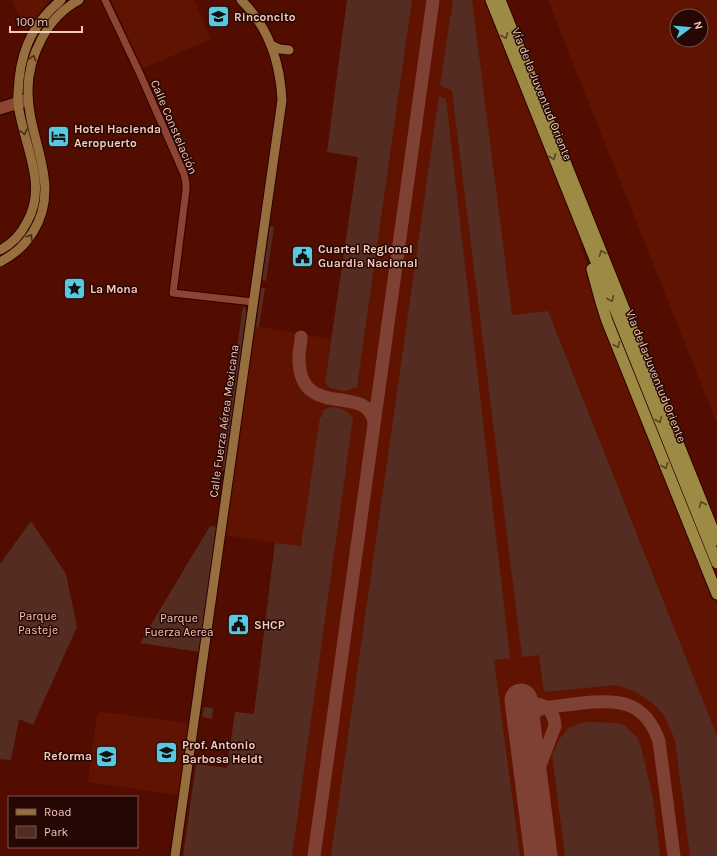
<svg xmlns="http://www.w3.org/2000/svg" width="717" height="856" font-family="Karla,sans-serif">
  <style>
    .built { fill: #601301; fill-rule: evenodd }
    .green { fill: #552c22 }
    .lines { fill: none; stroke-linecap: round; stroke-linejoin: round }
    .taxiway { stroke: #7e4134; stroke-width: 13 }
    .runway { stroke: #7e4134; stroke-width: 33 }
    .minor-casing { stroke: #2e0000; stroke-width: 9 }
    .major-casing { stroke: #2e0000; stroke-width: 11 }
    .highway-casing { stroke: #2e0000; stroke-width: 13 }
    .minor { stroke: #8d4433; stroke-width: 7 }
    .major { stroke: #976e3d; stroke-width: 9 }
    .highway { stroke: #9d8a44; stroke-width: 11 }
    .oneway { stroke: #5b4220 }
    .oneway2 { stroke: #4d2c17 }
    .labels { text-anchor: middle; stroke-width: 3; stroke-linejoin: round; paint-order: stroke }
    .poi-label { font-size: 12px; font-weight: bold; fill: #f4c9be; stroke: #250803; text-anchor: start }
    .street-label { font-size: 12px; fill: #f4c9be; stroke: #250803 }
    .park-label { font-size: 12px; fill: #fdc6b8; stroke: #250803 }
  </style>
  <rect width="100%" height="100%" fill="#520d00"/>
  <path class="built" d="M 11,0 L 49,0 L 26,30 Z
    M 111,0 L 194,0 L 211,39 L 142,69 Z
    M 347,0 L 485,0 L 578,235 L 595,292 L 717,605 L 717,856 L 183,856 L 196,764 L 227,768 L 235,712 L 254,714 L 275,543 L 225,535 L 254,326 L 331,339 L 358,157 L 327,152 Z
    M 548,0 L 717,0 L 717,424 L 601,134 ZM 677,16 L 701,16 L 701,40 L 677,40 Z
    M 102,712 L 189,723 L 178,795 L 88,782 L 97,715 Z"/>
  <path class="green" d="M 347,0 L 412,0 L 357,387 L 345,391 L 330,388 L 325,383 L 358,157 L 327,152 Z
    M 453,0 L 472,0 L 512,315 L 548,311 L 717,736 L 717,856 L 690,856 L 675,740 L 664,715 L 655,705 L 636,692 L 616,685 L 544,692 L 539,655 L 522,657 L 452,91 L 440,85 Z
    M 439,96 L 446,99 L 510,658 L 494,660 L 520,856 L 331,856 Z
    M 270,226 L 274,227 L 266,281 L 262,280 Z
    M 261,288 L 265,288 L 259,327 L 256,327 Z
    M 243,306 L 246,309 L 246,317 L 225,470 L 222,470 L 225,451 L 223,450 Z
    M 331,407 C 341,408 346,410 353,418 L 292,856 L 183,856 L 196,764 L 227,768 L 235,712 L 254,714 L 275,543 L 301,546 L 320,417 L 322,417 L 323,410 Z
    M 31,521 L 66,574 L 77,627 L 33,725 L 19,719 L 11,760 L 0,759 L 0,564 Z
    M 210,526 L 219,527 L 199,652 L 140,643 Z
    M 204,707 L 213,708 L 212,719 L 202,717 Z
    M 588,722 L 618,723 L 624,725 L 637,737 L 641,747 L 653,798 L 660,856 L 565,856 L 552,755 L 560,738 L 570,727 L 581,723 Z"/>
  <g class="lines">
    <path class="taxiway" d="M 301,337 C 301,344 299,351 299,358 C 299,423 369,381 374,423
      M 525,731 C 528,720 531,713 542,708 C 555,706 568,705 582,703 C 619,699 645,701 659,741 L 674,856
      M 528,755 C 527,752 527,749 526,746 C 523,738 515,735 514,725 C 512,698 554,695 555,726 L 534,781 L 533,793
      M 314,856 L 433,0"/>
    <path class="runway" d="M 521,700 L 541,856"/>
    <defs>
      <path id="minor" d="M 105,0 L 140,74 L 184,174 L 186,183 L 186,190 L 173,293 L 253,302
        M 0,106 L 28,97
        M 0,111 L 29,102"/>
      <path id="major" d="M 271,45 L 280,49 L 289,50
        M 0,250 C 12,244 21,234 27,222 C 49,184 22,142 18,103 C 17,95 19,87 19,79 C 23,45 35,22 61,0
        M 0,262 C 15,254 24,246 33,232 C 63,184 27,139 28,90 C 28,71 33,55 42,38 C 51,21 62,9 79,0
        M 175,856 L 282,100 C 280,62 269,27 241,0"/>
      <path id="highway" d="M 491,0 L 717,563
        M 500,0 L 717,540
        M 592,269 L 601,302 L 607,321 L 717,594"/>
    </defs>
    <use href="#minor" class="minor-casing"/>
    <use href="#major" class="major-casing"/>
    <use href="#highway" class="highway-casing"/>
    <use href="#minor" class="minor"/>
    <use href="#major" class="major"/>
    <use href="#highway" class="highway"/>
  </g>
  <defs><path id="oneway-chevron" d="M-2-3.5L2.5 0L-2 3.5" fill="none" stroke-width="1.6" stroke-linecap="round" stroke-linejoin="round"/></defs>
  <g class="oneway">
    <use href="#oneway-chevron" transform="translate(505 36) rotate(68)"/>
    <use href="#oneway-chevron" transform="translate(553 157) rotate(68)"/>
    <use href="#oneway-chevron" transform="translate(602 253) rotate(-112)"/>
    <use href="#oneway-chevron" transform="translate(611 299) rotate(68)"/>
    <use href="#oneway-chevron" transform="translate(617 345) rotate(68)"/>
    <use href="#oneway-chevron" transform="translate(659 420) rotate(68)"/>
    <use href="#oneway-chevron" transform="translate(665 466) rotate(68)"/>
    <use href="#oneway-chevron" transform="translate(702 504) rotate(-112)"/>
  </g>
  <g class="oneway2">
    <use href="#oneway-chevron" transform="translate(33 58) rotate(-73)"/>
    <use href="#oneway-chevron" transform="translate(24 132) rotate(76)"/>
    <use href="#oneway-chevron" transform="translate(30 237) rotate(-58)"/>
  </g>
  <defs>
    <symbol id="school-square" viewBox="-11 -11 22 22"><rect x="-9" y="-9" width="18" height="18" rx="4" fill="#57c9e2" stroke="#250803"/><path d="M0-5L7-2L0 1L-7-2ZM-4 1L0 2.5L4 1V4Q0 6-4 4Z" fill="#111"/></symbol>
    <symbol id="hotel-square" viewBox="-11 -11 22 22"><rect x="-9" y="-9" width="18" height="18" rx="4" fill="#57c9e2" stroke="#250803"/><path d="M-6-4.5h1.5V1H6V5H4.5V3h-9V5H-6ZM-4 0a1.8 1.8 0 1 1 3.6 0ZM.5 0V-2.5h3Q6-2.5 6 0Z" fill="#111"/></symbol>
    <symbol id="civic-square" viewBox="-11 -11 22 22"><rect x="-9" y="-9" width="18" height="18" rx="4" fill="#57c9e2" stroke="#250803"/><path d="M-.6-6.5H3V-4.5H.6V-3L4-1V1h2V6H-6V1h2V-1L-.6-3ZM-1.2 2.5V6h2.4V2.5Z" fill="#111"/></symbol>
    <symbol id="sight-square" viewBox="-11 -11 22 22"><rect x="-9" y="-9" width="18" height="18" rx="4" fill="#57c9e2" stroke="#250803"/><path d="M0-6L1.8-2.2L6-1.7L2.9 1.2L3.7 5.4L0 3.3L-3.7 5.4L-2.9 1.2L-6-1.7L-1.8-2.2Z" fill="#111"/></symbol>
  </defs>
  <g fill-rule="evenodd">
    <use href="#school-square" x="206" y="4" width="25" height="25"/>
    <use href="#hotel-square" x="46" y="124" width="25" height="25"/>
    <use href="#civic-square" x="290" y="244" width="25" height="25"/>
    <use href="#sight-square" x="62" y="276" width="25" height="25"/>
    <use href="#civic-square" x="226" y="612" width="25" height="25"/>
    <use href="#school-square" x="154" y="740" width="25" height="25"/>
    <use href="#school-square" x="94" y="744" width="25" height="25"/>
  </g>
  <g class="labels">
    <g class="poi-label">
      <text x="234" y="21">Rinconcito</text>
      <text x="74" y="133">Hotel Hacienda<tspan x="74" dy="14">Aeropuerto</tspan></text>
      <text x="318" y="253">Cuartel Regional<tspan x="318" dy="14">Guardia Nacional</tspan></text>
      <text x="90" y="293">La Mona</text>
      <text x="254" y="629">SHCP</text>
      <text x="182" y="749">Prof. Antonio<tspan x="182" dy="14">Barbosa Heldt</tspan></text>
      <text x="92" y="760" text-anchor="end">Reforma</text>
    </g>
    <g class="street-label">
      <text transform="translate(542 94) rotate(68)" y="4">Vía de la Juventud Oriente</text>
      <text transform="translate(174 127) rotate(67)" y="4">Calle Constelación</text>
      <text transform="translate(656 376) rotate(68)" y="4">Via de la Juventud Oriente</text>
      <text transform="translate(224 421) rotate(-82)" y="4">Calle Fuerza Aérea Mexicana</text>
    </g>
    <g class="park-label">
      <text x="38" y="620">Parque<tspan x="38" dy="14">Pasteje</tspan></text>
      <text x="179" y="622">Parque<tspan x="179" dy="14">Fuerza Aerea</tspan></text>
    </g>
  </g>
  <rect x="8" y="796" width="130" height="52" fill="#250803" stroke="#78554e"/>
  <rect x="16" y="809" width="20" height="6" fill="#976e3d" stroke="#78554e"/>
  <text x="44" y="816" font-size="12" fill="#f4c9be">Road</text>
  <rect x="16" y="826" width="20" height="12" fill="#552c22" stroke="#78554e"/>
  <text x="44" y="836" font-size="12" fill="#f4c9be">Park</text>
  <g transform="translate(689 28) rotate(74)"><circle r="19" fill="#250803" stroke="#78554e"/>
  <path d="M0-3L7 15L0 10L-7 15Z" fill="#57c9e2"/>
  <text y="-6" font-size="11" font-weight="bold" text-anchor="middle" fill="#f4c9be">N</text>
  </g>
  <path d="M10 26v6h72v-6" fill="none" stroke="#f4c9be" stroke-width="2"/>
  <text x="16" y="26" font-size="12" fill="#f4c9be" stroke="#250803" stroke-width="3" paint-order="stroke">100 m</text>
</svg>
